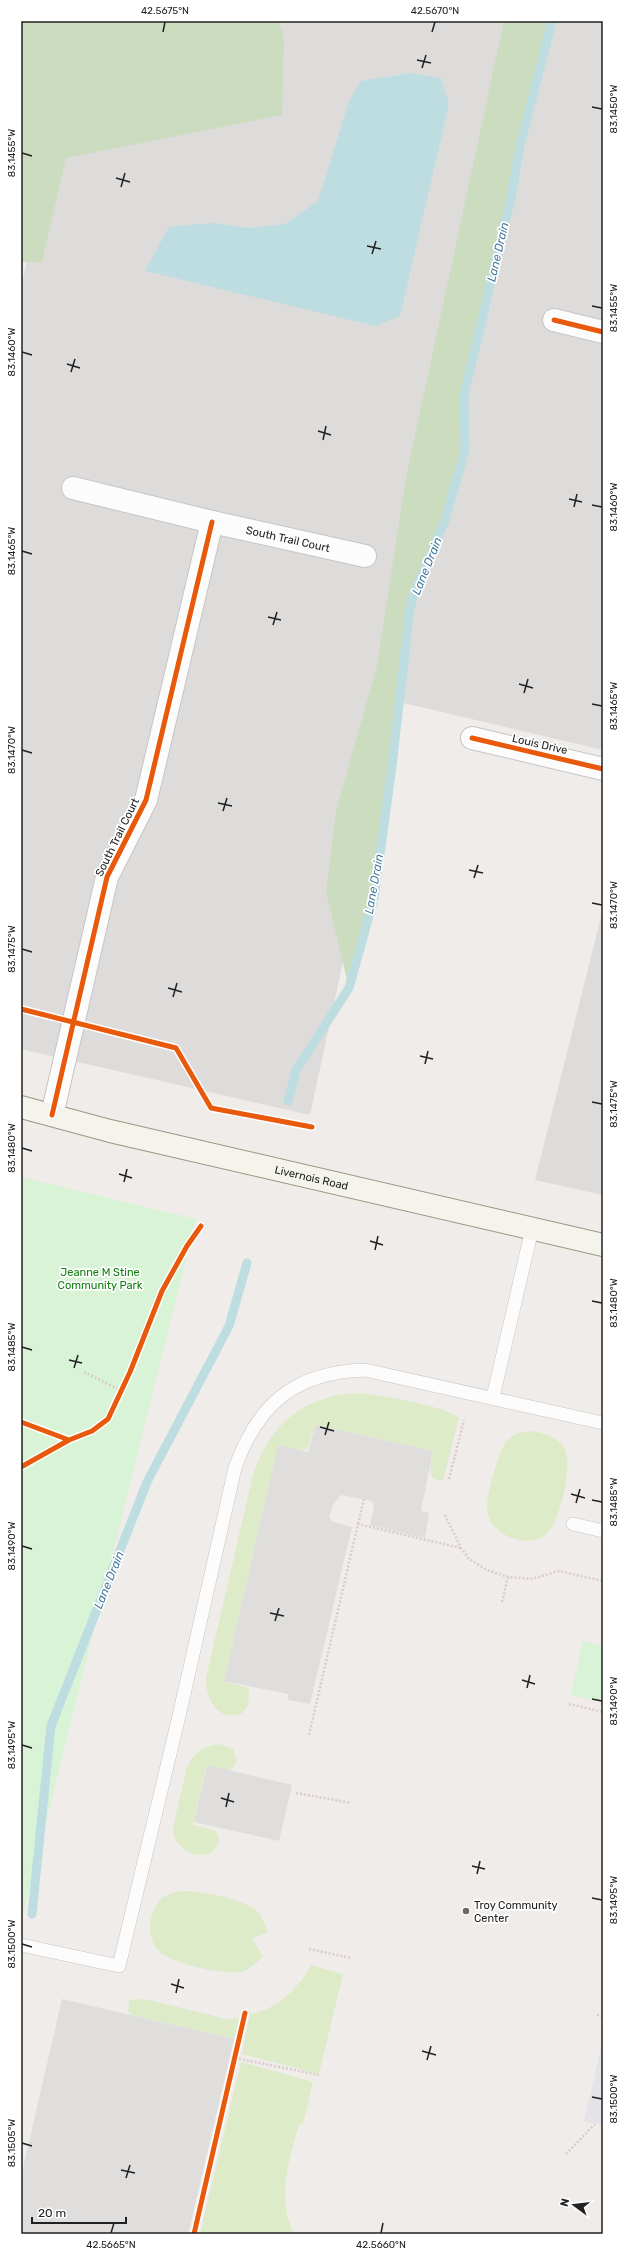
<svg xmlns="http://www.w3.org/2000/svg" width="624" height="2255" font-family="Rubik,sans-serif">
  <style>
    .residential { fill: #dedcdb }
    .grass { fill: #deebc9 }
    .forest { fill: #ccdcbf }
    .park { fill: #d8f3d6 }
    .parking { fill: #dfdedd }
    .plaza { fill: #e4e3e8 }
    .water { fill: #bedde1 }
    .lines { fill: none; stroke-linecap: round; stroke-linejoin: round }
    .stream { stroke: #bedde1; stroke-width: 9 }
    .service-casing { stroke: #c6c5c4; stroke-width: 14 }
    .minor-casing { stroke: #c6c5c4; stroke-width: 24 }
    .secondary-casing { stroke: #999880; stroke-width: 24 }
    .path { stroke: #dbcccc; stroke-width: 2.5; stroke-dasharray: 2 2; stroke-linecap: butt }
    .service { stroke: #fdfcfc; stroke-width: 13 }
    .minor { stroke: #fdfcfc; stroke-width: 22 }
    .secondary { stroke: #f4f4ec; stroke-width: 22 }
    .cycleway-casing { stroke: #fff; stroke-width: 8 }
    .cycleway { stroke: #e8590c; stroke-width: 5 }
    .ticks { fill: none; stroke: #212121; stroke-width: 1.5 }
    .poi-dot { fill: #696867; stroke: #fff; stroke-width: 1.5 }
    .labels { text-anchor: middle; stroke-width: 3.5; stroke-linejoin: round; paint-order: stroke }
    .street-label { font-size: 11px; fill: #212121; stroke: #fff }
    .park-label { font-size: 11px; fill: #0e800d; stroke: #fff }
    .poi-label { font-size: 11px; fill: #212121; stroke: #fff; text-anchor: start }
    .water-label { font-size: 12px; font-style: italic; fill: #477ba0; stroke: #fff }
    .neatline { fill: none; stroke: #212121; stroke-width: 1.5 }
    .ticks-label { font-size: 10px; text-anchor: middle; fill: #212121 }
  </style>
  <rect width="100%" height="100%" fill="#efece9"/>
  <path class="residential" d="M 81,21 L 603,21 L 603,750 L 399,702 L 310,1115 L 21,1049 L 21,287 Z
    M 603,909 L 603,1195 L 535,1180 Z"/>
  <path class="grass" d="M 361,1393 C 385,1396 439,1405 459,1417 L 443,1481 C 424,1481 432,1463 433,1451 L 316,1425 L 307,1449 L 301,1450 L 278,1445 L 224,1681 L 246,1687 L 249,1689 L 248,1705 L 242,1713 C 219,1724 205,1698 206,1678 L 253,1475 C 270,1423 306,1394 361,1393 Z
    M 527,1431 C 541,1432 556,1435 564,1448 C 574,1465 560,1525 544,1536 C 530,1546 507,1539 496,1528 C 490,1523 487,1514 487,1506 C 487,1494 498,1452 506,1442 C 511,1435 518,1433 527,1431 Z
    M 220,1744 L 233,1749 L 237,1760 L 232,1769 L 227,1771 L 206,1766 L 193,1825 L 216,1831 L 219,1838 C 218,1842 217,1847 214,1850 C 199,1864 172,1847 173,1828 L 187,1767 C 194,1753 204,1745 220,1744 Z
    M 182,1891 C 199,1891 245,1899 257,1911 C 263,1917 265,1924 268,1932 L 252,1939 L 263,1956 C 257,1962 252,1968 244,1971 C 229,1977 169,1963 159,1951 C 145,1937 148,1911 162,1898 C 167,1894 176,1892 182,1891 Z
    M 311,1965 L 343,1974 L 319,2074 L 242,2054 L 250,2014 C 278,2009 298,1989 311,1965 Z
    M 137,1999 L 149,2000 L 227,2019 L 239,2018 L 234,2039 L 132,2015 L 128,2011 L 129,2000 Z
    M 241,2062 L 313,2082 L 303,2124 L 299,2124 C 289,2163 276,2195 294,2234 L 200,2234 Z"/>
  <path class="forest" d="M 21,21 L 278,21 L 284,37 L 282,115 L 66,158 L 42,262 L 21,262 Z
    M 504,21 L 553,21 L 520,146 L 511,198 L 464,395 L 465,450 L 461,474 L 445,520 L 436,534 L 410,608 L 392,766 L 374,898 L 349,988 L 326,892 L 336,811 L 377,666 L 406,477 Z"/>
  <path class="park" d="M 21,1177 L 196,1219 L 21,1923 Z
    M 583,1641 L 603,1646 L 603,1702 L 571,1695 Z"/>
  <path class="parking" d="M 316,1425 L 433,1451 L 421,1511 L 429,1513 L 425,1538 L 370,1525 L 374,1507 L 372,1501 L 341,1495 L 333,1505 L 329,1516 L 331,1520 L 334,1522 L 352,1527 L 310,1704 L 288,1700 L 288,1694 L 224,1681 L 278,1445 L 308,1452 Z
    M 207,1765 L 292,1785 L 279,1841 L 194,1822 Z
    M 62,1999 L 234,2039 L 188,2234 L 21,2234 L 21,2177 Z"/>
  <path class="plaza" d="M 602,2044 L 603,2045 L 603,2125 L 584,2121 Z"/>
  <path class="water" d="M 411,73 L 441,78 L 449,104 L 400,316 L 375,326 L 145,271 L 169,227 L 212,223 L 249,228 L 285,224 L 318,201 L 349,101 L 361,81 Z"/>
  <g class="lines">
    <path class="stream" d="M 288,1101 L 296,1070 L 349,988 L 374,898 L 392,766 L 410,608 L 414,593 L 445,520 L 465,450 L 464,395 L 511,198 L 520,146 L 552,21
      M 32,1914 L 51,1726 L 147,1482 L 229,1326 L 247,1263"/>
    <defs>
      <path id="service" d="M 493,1397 L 532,1229
        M 573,1524 L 603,1531
        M 21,1945 L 119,1966 L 179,1716 L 235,1468 C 258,1403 296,1372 365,1370 L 603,1423"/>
      <g id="minor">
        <path d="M 554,320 L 603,332"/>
        <path id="s1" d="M 73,488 L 212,522 L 365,556"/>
        <path d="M 472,738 L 603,769"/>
        <path d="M 52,1115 L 107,877 L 146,800 L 212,522"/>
      </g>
      <g id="secondary">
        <path id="s2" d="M 21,1107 L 110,1131 L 603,1245"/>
      </g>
    </defs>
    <use href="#service" class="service-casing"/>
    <use href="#minor" class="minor-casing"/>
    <use href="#secondary" class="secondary-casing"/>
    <path class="path" d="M 84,1372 L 122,1391
      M 449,1479 L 464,1420
      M 445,1515 L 461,1548 L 469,1559 L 487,1570 L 508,1577 L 532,1579 L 559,1571 L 603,1581
      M 358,1524 L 364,1499
      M 502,1602 L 508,1577
      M 569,1704 L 603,1712
      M 309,1735 L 358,1524 L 461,1548
      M 296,1793 L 351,1803
      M 309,1949 L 351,1958
      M 597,2015 L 603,2017
      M 235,2058 L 319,2075
      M 566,2154 L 595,2124"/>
    <use href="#service" class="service"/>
    <use href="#minor" class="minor"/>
    <use href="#secondary" class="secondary"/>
    <defs>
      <path id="cycleway" d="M 554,320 L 603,332
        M 472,738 L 603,769
        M 21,1009 L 176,1048 L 211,1108 L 312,1127
        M 52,1115 L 107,877 L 146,800 L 212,522
        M 21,1422 L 69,1440
        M 21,1467 L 69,1440 L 92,1431 L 108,1419 L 130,1372 L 162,1291 L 187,1246 L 201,1226
        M 194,2234 L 245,2013"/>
    </defs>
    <use href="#cycleway" class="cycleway-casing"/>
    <use href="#cycleway" class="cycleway"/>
  </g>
  <path class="ticks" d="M 163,32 L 165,22M 432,32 L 435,22M 417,60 L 431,63M 422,68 L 426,55M 592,107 L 602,109M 22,153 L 32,156M 116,178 L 130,182M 121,187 L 125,173M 367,246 L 381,249M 372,254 L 376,241M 592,306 L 602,308M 22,352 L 32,355M 67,364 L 80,368M 71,372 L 75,359M 318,431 L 331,435M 323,440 L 326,426M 569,499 L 582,502M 592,505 L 602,507M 574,507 L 577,494M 22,551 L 32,554M 268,617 L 281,620M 273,625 L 277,612M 519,684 L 533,688M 524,693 L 528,679M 592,704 L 602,706M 22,750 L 32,753M 218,803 L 232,806M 223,811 L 227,798M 469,870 L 483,873M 474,878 L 478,865M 592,903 L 602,905M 22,949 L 32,952M 168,988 L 182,992M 173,997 L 177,983M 420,1056 L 433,1059M 425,1064 L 428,1051M 592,1102 L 602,1104M 22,1148 L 32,1151M 119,1174 L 132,1178M 124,1182 L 127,1169M 370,1241 L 383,1245M 375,1250 L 378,1236M 592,1301 L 602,1303M 22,1347 L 32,1350M 69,1360 L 82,1363M 74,1368 L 78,1355M 320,1427 L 334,1431M 325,1435 L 329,1422M 571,1494 L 585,1498M 592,1500 L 602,1502M 576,1503 L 580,1489M 22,1546 L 32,1549M 270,1613 L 284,1616M 275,1621 L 279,1608M 522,1680 L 535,1684M 527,1688 L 530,1675M 592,1699 L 602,1701M 22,1745 L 32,1748M 221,1798 L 234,1802M 226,1807 L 229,1793M 472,1866 L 485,1869M 477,1874 L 480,1861M 592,1898 L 602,1900M 22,1944 L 32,1947M 171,1984 L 184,1988M 176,1993 L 179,1979M 422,2051 L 436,2055M 427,2060 L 431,2046M 592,2097 L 602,2099M 22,2143 L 32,2146M 121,2170 L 135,2173M 126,2178 L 130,2165M 111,2233 L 114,2223M 381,2233 L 383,2223"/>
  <circle class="poi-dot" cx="466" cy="1911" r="4"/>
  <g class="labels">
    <g class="street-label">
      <text dy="4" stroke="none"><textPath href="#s1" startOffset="221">South Trail Court</textPath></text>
      <text transform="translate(540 744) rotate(13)" y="4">Louis Drive</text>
      <text transform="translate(117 837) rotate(-64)" y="4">South Trail Court</text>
      <text dy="4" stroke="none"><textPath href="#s2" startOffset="299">Livernois Road</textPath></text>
    </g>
    <g class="park-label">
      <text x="100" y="1276">Jeanne M Stine<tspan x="100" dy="13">Community Park</tspan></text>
    </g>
    <g class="poi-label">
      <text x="474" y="1909">Troy Community<tspan x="474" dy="13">Center</tspan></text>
    </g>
    <g class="water-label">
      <text transform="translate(498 252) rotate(-77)" y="4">Lane Drain</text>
      <text transform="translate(427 566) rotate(-68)" y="4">Lane Drain</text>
      <text transform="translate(374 884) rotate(-80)" y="4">Lane Drain</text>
      <text transform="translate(109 1580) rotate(-68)" y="4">Lane Drain</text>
    </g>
  </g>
  <rect width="624" height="2255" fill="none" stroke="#ffffff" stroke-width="44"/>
  <g transform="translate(574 2205) rotate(285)" stroke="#ffffff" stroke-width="3" paint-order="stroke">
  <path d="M0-3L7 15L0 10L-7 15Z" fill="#212121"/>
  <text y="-6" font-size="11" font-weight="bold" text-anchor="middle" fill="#212121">N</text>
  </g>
  <path d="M32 2217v6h94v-6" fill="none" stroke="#212121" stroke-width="2"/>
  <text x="38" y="2217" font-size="12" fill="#212121" stroke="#ffffff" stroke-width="3" paint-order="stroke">20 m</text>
  <rect x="22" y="22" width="580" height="2211" class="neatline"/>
  <g class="ticks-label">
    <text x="165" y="14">42.5675°N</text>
    <text x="435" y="14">42.5670°N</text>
    <text transform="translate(613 109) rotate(-90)" y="4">83.1450°W</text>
    <text transform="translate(11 153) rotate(-90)" y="4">83.1455°W</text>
    <text transform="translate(613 308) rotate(-90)" y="4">83.1455°W</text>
    <text transform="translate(11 352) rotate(-90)" y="4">83.1460°W</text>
    <text transform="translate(613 507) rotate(-90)" y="4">83.1460°W</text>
    <text transform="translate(11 551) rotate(-90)" y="4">83.1465°W</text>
    <text transform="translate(613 706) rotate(-90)" y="4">83.1465°W</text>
    <text transform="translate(11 750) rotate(-90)" y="4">83.1470°W</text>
    <text transform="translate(613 905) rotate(-90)" y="4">83.1470°W</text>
    <text transform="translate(11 949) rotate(-90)" y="4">83.1475°W</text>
    <text transform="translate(613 1104) rotate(-90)" y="4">83.1475°W</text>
    <text transform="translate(11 1148) rotate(-90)" y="4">83.1480°W</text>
    <text transform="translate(613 1303) rotate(-90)" y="4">83.1480°W</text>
    <text transform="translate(11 1347) rotate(-90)" y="4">83.1485°W</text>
    <text transform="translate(613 1502) rotate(-90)" y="4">83.1485°W</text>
    <text transform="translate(11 1546) rotate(-90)" y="4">83.1490°W</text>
    <text transform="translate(613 1701) rotate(-90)" y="4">83.1490°W</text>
    <text transform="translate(11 1745) rotate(-90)" y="4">83.1495°W</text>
    <text transform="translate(613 1900) rotate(-90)" y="4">83.1495°W</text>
    <text transform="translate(11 1944) rotate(-90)" y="4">83.1500°W</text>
    <text transform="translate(613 2099) rotate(-90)" y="4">83.1500°W</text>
    <text transform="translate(11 2143) rotate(-90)" y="4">83.1505°W</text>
    <text x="111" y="2248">42.5665°N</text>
    <text x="381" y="2248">42.5660°N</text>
  </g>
</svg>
